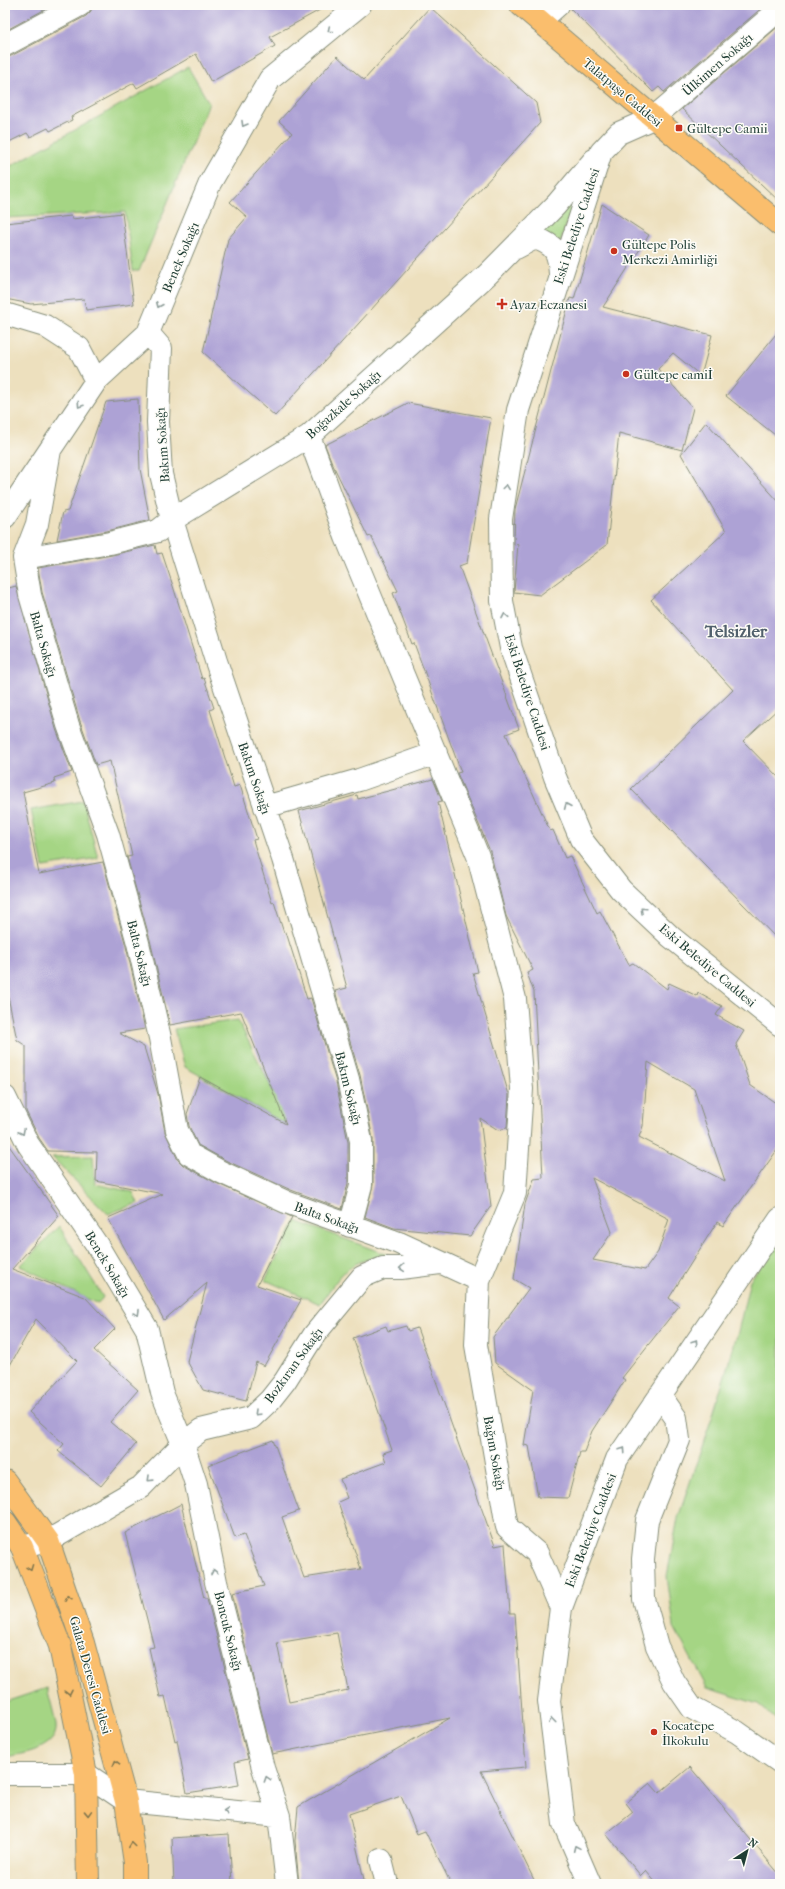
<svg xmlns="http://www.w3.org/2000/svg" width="785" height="1889" font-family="'IM FELL French Canon',serif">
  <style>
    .green { fill: #a5d584; stroke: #62895c }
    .building { fill: #ada2d5; fill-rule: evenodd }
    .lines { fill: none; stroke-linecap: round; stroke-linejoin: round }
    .minor-casing { stroke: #868e79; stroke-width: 24 }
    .major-casing { stroke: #868e79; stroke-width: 24 }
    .minor { stroke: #fff; stroke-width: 22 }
    .major { stroke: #fabe6d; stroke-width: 22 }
    .oneway { stroke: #8f9e9a }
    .oneway2 { stroke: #82774e }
    .poi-dot { fill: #c8321e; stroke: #fdfcf7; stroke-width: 1.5 }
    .labels { text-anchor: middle; stroke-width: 3; stroke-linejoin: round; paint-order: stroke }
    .street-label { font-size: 13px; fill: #1f3d34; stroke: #fdfcf7 }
    .poi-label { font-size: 13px; fill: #1f3d34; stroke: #fdfcf7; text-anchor: start }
    .district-label { font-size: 17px; font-weight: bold; fill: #51606c; stroke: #fdfcf7 }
  </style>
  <rect width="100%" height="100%" fill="#fdfcf7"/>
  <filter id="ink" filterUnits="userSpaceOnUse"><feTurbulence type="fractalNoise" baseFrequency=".025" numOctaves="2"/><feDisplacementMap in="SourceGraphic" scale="8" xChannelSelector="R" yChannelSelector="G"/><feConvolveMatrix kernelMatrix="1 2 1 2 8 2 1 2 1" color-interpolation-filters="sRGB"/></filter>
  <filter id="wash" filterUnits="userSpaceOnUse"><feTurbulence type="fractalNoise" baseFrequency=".012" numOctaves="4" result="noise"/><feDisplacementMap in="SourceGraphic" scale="16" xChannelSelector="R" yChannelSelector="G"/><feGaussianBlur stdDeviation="0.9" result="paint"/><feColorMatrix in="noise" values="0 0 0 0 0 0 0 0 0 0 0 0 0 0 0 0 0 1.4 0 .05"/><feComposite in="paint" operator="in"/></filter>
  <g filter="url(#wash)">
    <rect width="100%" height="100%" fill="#ede0be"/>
    <path class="green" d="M 188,67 L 209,103 L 139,271 L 133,271 L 125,212 L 5,218 L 5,169 Z
      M 579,189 L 560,243 L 540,233 Z
      M 83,801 L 98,858 L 43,867 L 31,810 Z
      M 238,1020 L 287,1119 L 284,1123 L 185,1067 L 174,1029 Z
      M 93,1156 L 95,1184 L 133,1192 L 138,1203 L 108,1214 L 52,1157 Z
      M 296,1221 L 391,1256 C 347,1260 344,1270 320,1304 L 265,1280 Z
      M 59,1226 L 103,1297 L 98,1304 L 20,1266 Z
      M 780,1242 L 780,1723 L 758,1704 L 707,1688 L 674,1627 L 667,1576 L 678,1518 L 713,1414 L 738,1332 L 750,1280 Z
      M 47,1688 C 50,1700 54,1713 56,1725 C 59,1749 22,1754 5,1757 L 5,1702 Z"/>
    <g id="blocks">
      <path class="building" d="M 5,5 L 53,5 L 5,31 Z
        M 92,5 L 329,5 L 270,37 L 275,46 L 211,82 L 196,54 L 137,88 L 134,83 L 71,117 L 72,120 L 50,131 L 48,128 L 30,137 L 27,133 L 5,144 L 5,57 L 11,56 L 86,16 L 91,11 Z
        M 570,5 L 765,5 L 664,92 L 659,87 L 653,92 L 570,8 Z
        M 430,7 L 536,103 L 540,123 L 275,416 L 203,352 L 228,239 L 247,217 L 230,202 L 292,133 L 279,121 L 337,56 L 364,80 Z
        M 780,25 L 780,202 L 682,109 Z
        M 602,204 L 649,235 L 603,307 L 712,335 L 701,376 L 673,353 L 658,369 L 693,408 L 682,450 L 619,433 L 607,545 L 540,595 L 514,592 L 518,544 L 514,545 L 515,509 L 570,298 L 574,299 Z
        M 122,213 L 134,304 L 86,310 L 84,299 L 31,304 L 5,299 L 5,223 L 71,216 L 72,219 Z
        M 780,329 L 780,439 L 726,396 Z
        M 138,399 L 140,469 L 150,520 L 107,531 L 57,540 L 63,512 L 68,511 L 106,402 Z
        M 408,403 L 491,418 L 467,563 L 459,566 L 519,729 L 506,734 L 550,831 L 553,830 L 565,858 L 570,856 L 597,913 L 600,911 L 629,965 L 633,963 L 667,989 L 669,983 L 697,996 L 698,993 L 722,1006 L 716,1015 L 744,1031 L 736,1044 L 750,1085 L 780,1106 L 780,1146 L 723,1226 L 717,1222 L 669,1298 L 679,1306 L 622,1378 L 625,1380 L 592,1431 L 584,1452 L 580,1452 L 568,1498 L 538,1497 L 529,1446 L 524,1445 L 533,1390 L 495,1363 L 493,1337 L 507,1318 L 509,1318 L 509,1315 L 529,1288 L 514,1279 L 525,1204 L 534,1179 L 543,1178 L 534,992 L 527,973 L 533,970 L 506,916 L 490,851 L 457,773 L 461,772 L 414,643 L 412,644 L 393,593 L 398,591 L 371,536 L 368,537 L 332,463 L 325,445 ZM 648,1062 L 694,1089 L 725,1181 L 639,1137 L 643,1126 ZM 592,1178 L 669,1219 L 658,1252 L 645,1270 L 593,1260 L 612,1232 Z
        M 706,422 L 780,503 L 780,707 L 743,741 L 780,779 L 780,942 L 631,789 L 733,690 L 651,600 L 726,531 L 681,454 Z
        M 155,545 L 157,554 L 162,553 L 173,586 L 202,679 L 204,678 L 214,708 L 210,710 L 234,787 L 240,785 L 257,839 L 253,840 L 272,903 L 274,902 L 284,933 L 286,932 L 307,999 L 311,998 L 336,1082 L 348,1142 L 348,1183 L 342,1209 L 291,1190 L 227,1161 L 198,1145 L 189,1126 L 187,1114 L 200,1077 L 286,1124 L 241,1012 L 170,1025 L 150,940 L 127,857 L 132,856 L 110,761 L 96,765 L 80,721 L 42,592 L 38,568 L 112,555 Z
        M 16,586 L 56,729 L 72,772 L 54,778 L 55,783 L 23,792 L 39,874 L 103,862 L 126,946 L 145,1029 L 119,1033 L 144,1047 L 158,1094 L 165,1132 L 178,1160 L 183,1165 L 216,1183 L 292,1217 L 257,1285 L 301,1300 L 264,1366 L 256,1362 L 246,1401 L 203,1390 L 187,1361 L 207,1283 L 164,1320 L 108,1218 L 163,1194 L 96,1181 L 97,1152 L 48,1151 L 39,1138 L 26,1111 L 26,1046 L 17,1040 L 5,982 L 5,589 Z
        M 433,779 L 442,801 L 438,802 L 478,972 L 473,973 L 509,1095 L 507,1128 L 498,1130 L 480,1118 L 491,1206 L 470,1236 L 394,1228 L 365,1217 L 373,1185 L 373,1139 L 360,1075 L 335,991 L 347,988 L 299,811 L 357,795 L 358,799 Z
        M 5,1140 L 59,1216 L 12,1269 L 85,1297 L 115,1329 L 94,1350 L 138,1390 L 110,1422 L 136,1444 L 101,1486 L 58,1451 L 64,1444 L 29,1412 L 77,1361 L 36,1319 L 5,1374 Z
        M 386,1326 L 388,1331 L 406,1326 L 408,1331 L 417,1328 L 495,1546 L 505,1544 L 510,1613 L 515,1613 L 526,1767 L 481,1771 L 536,1884 L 451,1884 L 425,1831 L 417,1834 L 401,1796 L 349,1814 L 365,1884 L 299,1884 L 295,1841 L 298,1807 L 450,1718 L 272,1754 L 232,1593 L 264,1586 L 244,1535 L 235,1538 L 208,1465 L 273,1440 L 299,1511 L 282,1517 L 304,1578 L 361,1569 L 338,1502 L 347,1498 L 340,1479 L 386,1462 L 383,1453 L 392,1450 L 353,1338 ZM 337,1633 L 348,1690 L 289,1702 L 277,1643 Z
        M 181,1504 L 204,1598 L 207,1598 L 248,1759 L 235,1762 L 239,1785 L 187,1793 L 177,1740 L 175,1741 L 165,1696 L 160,1697 L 149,1648 L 154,1647 L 125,1533 Z
        M 690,1767 L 780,1875 L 780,1884 L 657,1884 L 646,1871 L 641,1876 L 606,1834 L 633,1812 L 626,1803 L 650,1783 L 659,1793 Z
        M 229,1834 L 232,1884 L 174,1884 L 172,1838 Z"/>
    </g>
  </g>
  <g filter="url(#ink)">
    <use href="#blocks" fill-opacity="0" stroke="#868e79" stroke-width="1"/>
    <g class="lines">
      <defs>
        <path id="minor" d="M 780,9 L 653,118 L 619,133 L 601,152 L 518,410 L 501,519 L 502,601 L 511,648 L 555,777 L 581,839 L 621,890 L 671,937 L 780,1025
          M 540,21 L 558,5
          M 5,45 L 80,5
          M 516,248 L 535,238 C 556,245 559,253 560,274
          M 5,314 L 45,326 L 79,348 L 96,381
          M 148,333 L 161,348 L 158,422 L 161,474 L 172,520 L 216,661 L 283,859 L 348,1079 L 361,1141 L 361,1185 L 350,1226
          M 309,436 L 346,537 L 478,856 L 515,999 L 522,1089 L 515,1193 L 479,1280 L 476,1345 L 507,1527 L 537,1553 L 561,1608
          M 50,450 L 37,524 L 24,558 L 30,595 L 68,725 L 108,834 L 138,943 L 160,1038 L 177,1130 L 189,1154 L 221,1172 L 286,1202 L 399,1243 L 479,1280
          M 5,517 L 96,381 L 148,333 L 210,183 L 270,79 L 360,5
          M 24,558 L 110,543 L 158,531 L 172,520 L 309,436 L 488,274 L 556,205 L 594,160
          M 265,807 L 359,780 L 436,753
          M 5,1097 L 28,1144 L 97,1245 L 147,1329 L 162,1393 L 183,1444 L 196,1484 L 216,1582 L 237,1664 L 263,1768 L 279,1816 L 287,1884
          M 660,1395 L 676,1418 L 679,1440 L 647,1520 L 643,1559 L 644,1599 L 657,1646 L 674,1682 L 692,1708 L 737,1732 L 780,1762
          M 22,1547 L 48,1541 L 141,1487 L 183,1444 L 201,1430 L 251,1418 L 270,1400 L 285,1381 L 314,1335 L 362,1277 L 383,1268 L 401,1268 L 440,1263
          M 5,1774 L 86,1774 L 126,1801 L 279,1816
          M 381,1860 L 387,1884
          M 590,1884 L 564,1824 L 549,1701 L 561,1608 L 617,1459 L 780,1219"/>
        <path id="major" d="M 521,5 L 780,225
          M 5,1481 L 48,1541 L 83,1643 L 126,1801 L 135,1863 L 135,1884
          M 5,1522 L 22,1547 L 60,1646 L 86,1774 L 88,1884"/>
      </defs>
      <use href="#minor" class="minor-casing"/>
      <use href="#major" class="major-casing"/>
      <use href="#minor" class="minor"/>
      <use href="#major" class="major"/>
    </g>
    <defs><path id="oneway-chevron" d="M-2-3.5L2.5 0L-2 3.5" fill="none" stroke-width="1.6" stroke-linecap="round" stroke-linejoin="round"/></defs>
    <g class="oneway">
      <use href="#oneway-chevron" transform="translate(330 30) rotate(141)"/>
      <use href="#oneway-chevron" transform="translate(244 124) rotate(120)"/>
      <use href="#oneway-chevron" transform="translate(159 305) rotate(113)"/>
      <use href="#oneway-chevron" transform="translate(80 405) rotate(124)"/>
      <use href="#oneway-chevron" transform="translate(506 487) rotate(-82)"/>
      <use href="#oneway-chevron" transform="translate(505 616) rotate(-101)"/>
      <use href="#oneway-chevron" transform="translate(567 806) rotate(-113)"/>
      <use href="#oneway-chevron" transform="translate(643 910) rotate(-137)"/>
      <use href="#oneway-chevron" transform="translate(22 1132) rotate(63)"/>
      <use href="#oneway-chevron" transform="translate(402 1268) rotate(175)"/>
      <use href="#oneway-chevron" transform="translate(137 1313) rotate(60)"/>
      <use href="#oneway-chevron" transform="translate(695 1342) rotate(-56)"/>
      <use href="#oneway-chevron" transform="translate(257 1413) rotate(136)"/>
      <use href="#oneway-chevron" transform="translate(623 1450) rotate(-56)"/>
      <use href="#oneway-chevron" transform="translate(150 1479) rotate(136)"/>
      <use href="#oneway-chevron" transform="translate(214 1572) rotate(-102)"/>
      <use href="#oneway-chevron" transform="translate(552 1721) rotate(-97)"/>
      <use href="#oneway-chevron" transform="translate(267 1779) rotate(-108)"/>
      <use href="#oneway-chevron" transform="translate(226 1811) rotate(-174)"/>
      <use href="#oneway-chevron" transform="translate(576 1848) rotate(-114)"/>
    </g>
    <g class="oneway2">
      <use href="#oneway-chevron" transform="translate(30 1568) rotate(69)"/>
      <use href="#oneway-chevron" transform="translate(68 1598) rotate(-109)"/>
      <use href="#oneway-chevron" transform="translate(69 1692) rotate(78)"/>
      <use href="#oneway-chevron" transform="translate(116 1763) rotate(-105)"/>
      <use href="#oneway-chevron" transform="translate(88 1813) rotate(88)"/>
      <use href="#oneway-chevron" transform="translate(132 1845) rotate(-98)"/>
    </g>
  </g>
  <g class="poi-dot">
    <rect x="675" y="124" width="8" height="8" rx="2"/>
    <circle cx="614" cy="251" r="4"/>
    <path d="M500 298h4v4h4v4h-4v4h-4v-4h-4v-4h4z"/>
    <circle cx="626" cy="374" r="4"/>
    <circle cx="654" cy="1732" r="4"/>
  </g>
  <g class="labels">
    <g class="street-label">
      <text transform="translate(717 64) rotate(-41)" y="5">Ülkimen Sokağı</text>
      <text transform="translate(623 92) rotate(40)" y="5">Talatpaşa Caddesi</text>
      <text transform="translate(576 226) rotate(-72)" y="5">Eski Belediye Caddesi</text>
      <text transform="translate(180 257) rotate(-67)" y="5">Benek Sokağı</text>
      <text transform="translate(343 404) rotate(-42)" y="5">Boğazkale Sokağı</text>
      <text transform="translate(162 445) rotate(-94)" y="5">Bakım Sokağı</text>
      <text transform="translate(44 644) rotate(74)" y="5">Balta Sokağı</text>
      <text transform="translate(528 692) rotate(72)" y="5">Eski Belediye Caddesi</text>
      <text transform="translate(255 778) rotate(71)" y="5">Bakım Sokağı</text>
      <text transform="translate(140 953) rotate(76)" y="5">Balta Sokağı</text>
      <text transform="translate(708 965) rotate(40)" y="5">Eski Belediye Caddesi</text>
      <text transform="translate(349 1088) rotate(76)" y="5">Bakım Sokağı</text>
      <text transform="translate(327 1217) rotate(20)" y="5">Balta Sokağı</text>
      <text transform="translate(108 1264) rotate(59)" y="5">Benek Sokağı</text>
      <text transform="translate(293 1365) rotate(-54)" y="5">Bozkıran Sokağı</text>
      <text transform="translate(495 1453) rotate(80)" y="5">Bağım Sokağı</text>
      <text transform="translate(590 1530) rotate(-69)" y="5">Eski Belediye Caddesi</text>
      <text transform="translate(229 1631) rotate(76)" y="5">Boncuk Sokağı</text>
      <text transform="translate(91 1675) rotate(74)" y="5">Galata Deresi Caddesi</text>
    </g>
    <g class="poi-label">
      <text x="687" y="133">Gültepe Camii</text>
      <text x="622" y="249">Gültepe Polis<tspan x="622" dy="15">Merkezi Amirliği</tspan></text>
      <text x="510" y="309">Ayaz Eczanesi</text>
      <text x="634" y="379">Gültepe camiİ</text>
      <text x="662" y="1730">Kocatepe<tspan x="662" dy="15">İlkokulu</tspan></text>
    </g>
    <g class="district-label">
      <text x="736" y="637">Telsizler</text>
    </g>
  </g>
  <rect width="785" height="1889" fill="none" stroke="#fdfcf7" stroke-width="20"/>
  <g transform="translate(747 1851) rotate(36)" stroke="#fdfcf7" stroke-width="3" paint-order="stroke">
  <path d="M0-3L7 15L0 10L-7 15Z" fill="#1f3d34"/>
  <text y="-6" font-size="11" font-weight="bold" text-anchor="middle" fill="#1f3d34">N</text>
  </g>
</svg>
